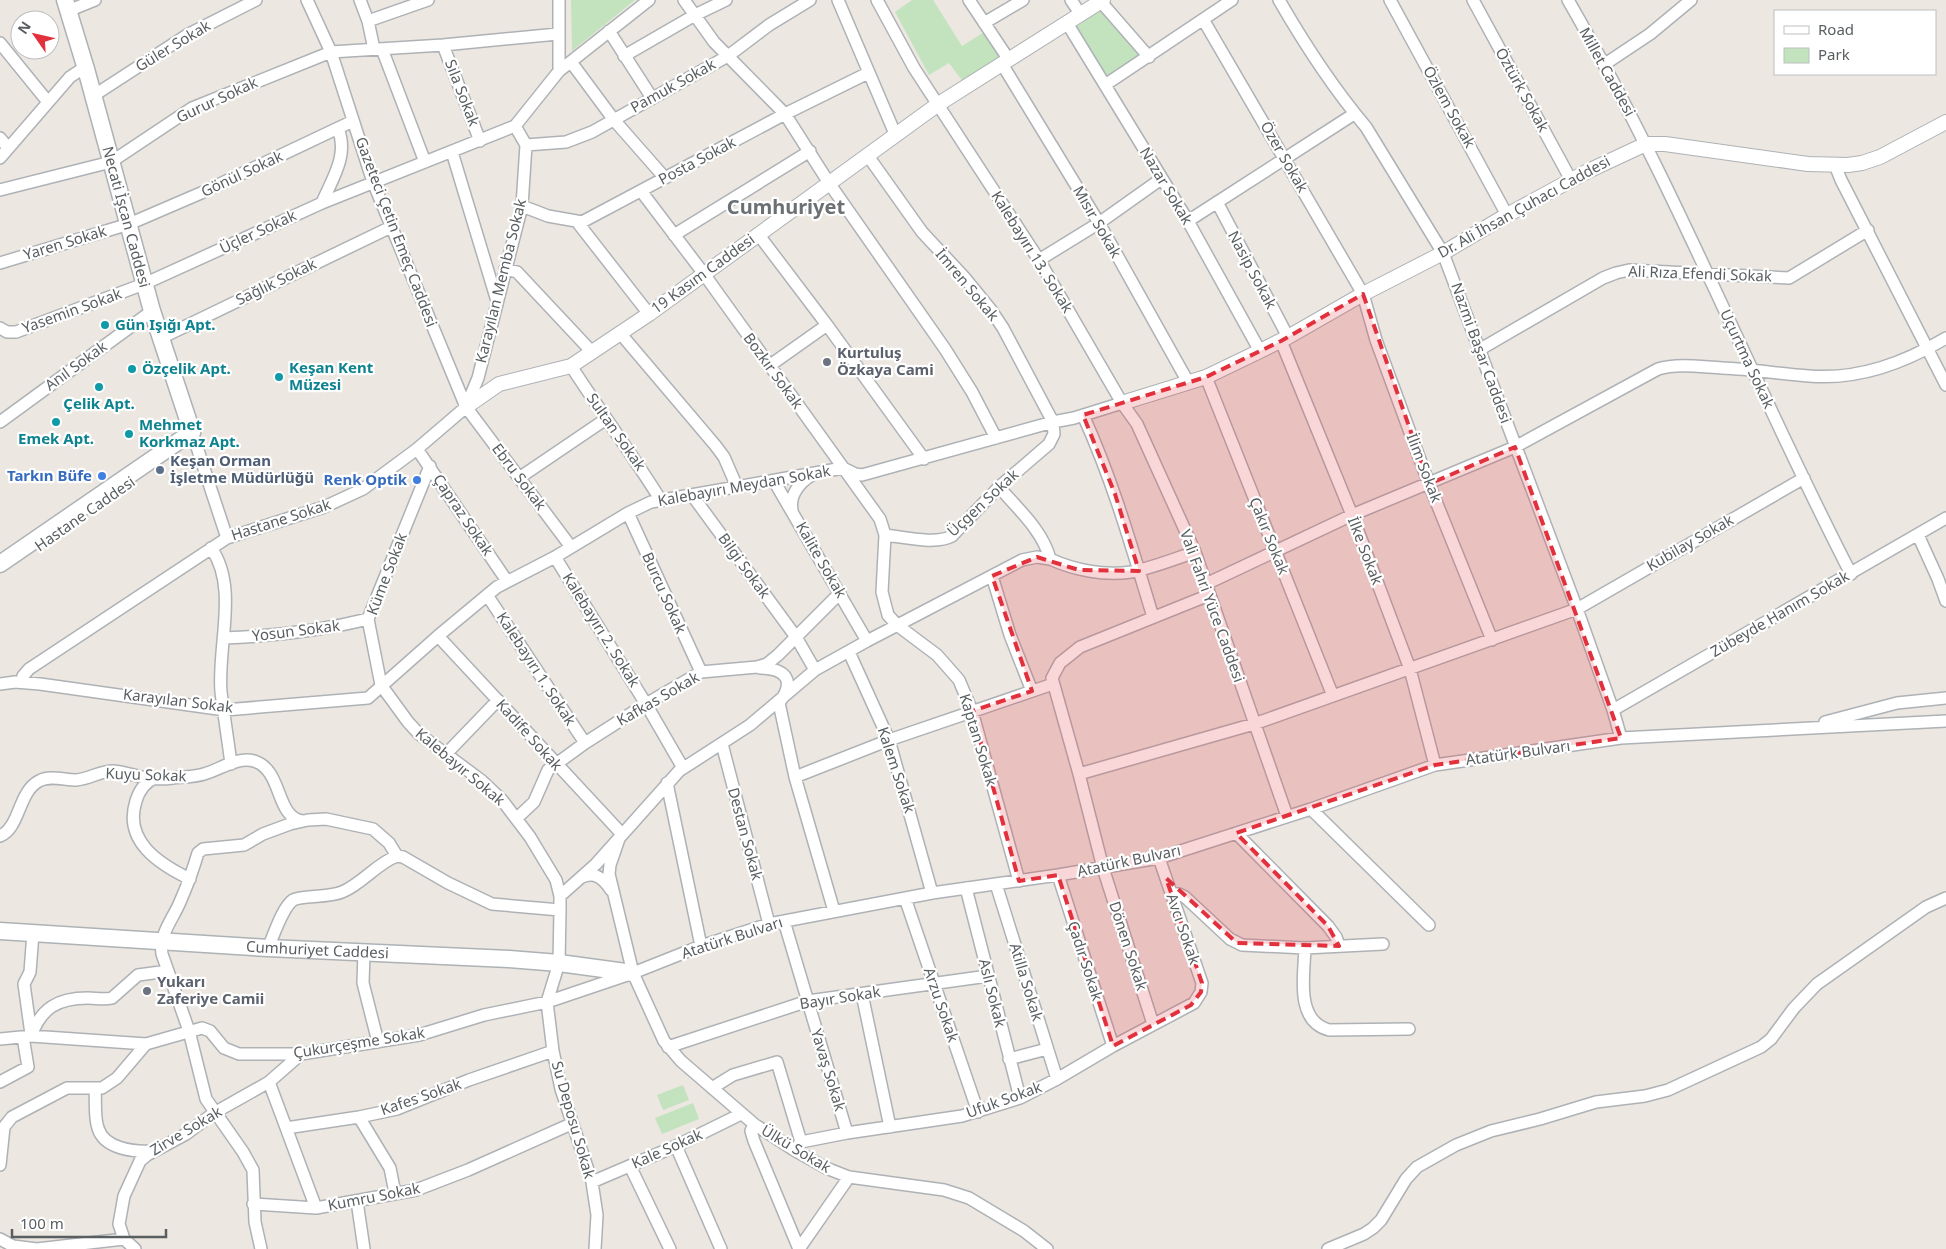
<svg xmlns="http://www.w3.org/2000/svg" width="1946" height="1249" font-family="'Noto Sans',sans-serif">
  <style>
    .green { fill: #c2e3bd }
    .lines { fill: none; stroke-linecap: round; stroke-linejoin: round }
    .minor-casing { stroke: #aeb2b6; stroke-width: 14 }
    .tertiary-casing { stroke: #aeb2b6; stroke-width: 16 }
    .secondary-casing { stroke: #adb2b6; stroke-width: 19 }
    .minor { stroke: #fff; stroke-width: 11 }
    .tertiary { stroke: #fff; stroke-width: 14 }
    .secondary { stroke: #fff; stroke-width: 16 }
    .marked { fill: #e2303c; fill-opacity: 0.2; stroke: #e2303c; stroke-width: 4; stroke-dasharray: 10 6; stroke-linejoin: round }
    .culture-dot { fill: #0f9aa8; stroke: #fff; stroke-width: 2 }
    .worship-dot { fill: #6b7280; stroke: #fff; stroke-width: 2 }
    .service-dot { fill: #5c6f8a; stroke: #fff; stroke-width: 2 }
    .shop-dot { fill: #3f7fe0; stroke: #fff; stroke-width: 2 }
    .labels { text-anchor: middle; stroke-width: 4.5; stroke-linejoin: round; paint-order: stroke }
    .street-label { font-size: 15px; fill: #595e61; stroke: #fff }
    .culture-label { font-size: 15px; font-weight: bold; fill: #0d838f; stroke: #fff; text-anchor: start }
    .worship-label { font-size: 15px; font-weight: bold; fill: #5b616d; stroke: #fff; text-anchor: start }
    .service-label { font-size: 15px; font-weight: bold; fill: #4e5e75; stroke: #fff; text-anchor: start }
    .shop-label { font-size: 15px; font-weight: bold; fill: #366cbe; stroke: #fff; text-anchor: end }
    .district-label { font-size: 20px; font-weight: bold; fill: #6a7073; stroke: #fff }
  </style>
  <rect width="100%" height="100%" fill="#ece7e0"/>
  <path class="green" d="M 571,0 L 635,0 L 572,51 Z
    M 912,0 L 933,0 L 962,46 L 986,31 L 1003,57 L 964,83 L 949,63 L 929,75 L 895,12 Z
    M 1101,9 L 1141,55 L 1106,78 L 1076,27 Z
    M 683,1085 L 689,1100 L 663,1110 L 657,1095 Z
    M 693,1103 L 699,1119 L 662,1134 L 655,1118 Z"/>
  <g class="lines">
    <defs>
      <path id="minor" d="M 307,0 L 331,52 L 373,182 L 466,407 L 571,547
        M 360,0 L 368,21 L 374,49
        M 684,0 L 714,42 L 785,114 L 829,183 L 945,349 L 972,392 L 996,438
        M 838,0 L 896,136
        M 877,0 L 914,68 L 1039,260 L 1122,403 L 1137,424 L 1195,552 L 1287,816
        M 969,0 L 1009,60
        M 1071,0 L 1081,15
        M 1279,0 C 1305,45 1333,88 1366,127 L 1443,253 L 1577,609 L 1613,710 L 1621,738
        M 1390,0 L 1507,215
        M 1473,0 L 1571,180
        M 1568,0 C 1675,185 1753,384 1851,574
        M 1101,2 L 1149,57
        M 68,11 L 95,0
        M 368,21 L 428,0
        M 1204,21 L 1363,294 L 1376,340 L 1429,484 L 1492,640
        M 984,23 L 1023,0
        M 1067,23 L 1188,221 L 1260,351
        M 609,31 L 652,98
        M 0,43 L 48,102
        M 443,45 L 480,141
        M 382,49 L 425,162
        M 624,56 L 695,15 L 726,0
        M 571,62 L 614,120 L 665,178
        M 1002,64 L 1099,223 L 1188,382
        M 1605,64 L 1650,34 L 1691,0
        M 559,71 L 559,0
        M 1105,85 L 1232,0
        M 93,96 L 187,35 L 256,0
        M 0,138 L 8,148
        M 526,145 L 566,142 L 592,132 L 728,56 L 769,25 L 810,0
        M 452,152 L 497,301
        M 868,156 L 922,232 L 964,277 L 991,310 L 1003,328 L 1053,422 L 1054,434 L 1049,444 L 999,487 L 952,536 C 936,545 904,537 885,535
        M 0,158 L 70,77 L 79,71 L 86,69
        M 1835,165 L 1841,180 L 1946,385
        M 0,190 L 111,162 L 192,108 L 331,52 L 443,45 L 558,34
        M 641,191 L 704,274 L 880,519 L 885,535 L 882,592 L 888,615 L 897,625 L 937,655 L 959,680 L 972,711 L 1019,881
        M 1217,202 L 1288,337
        M 322,203 C 332,179 349,155 338,129
        M 522,206 L 548,216 L 582,222 L 785,114 L 868,73
        M 1188,221 L 1354,114
        M 578,223 L 649,314
        M 758,234 L 827,325 L 924,459
        M 674,235 L 810,151
        M 1039,260 L 1099,223 L 1161,179
        M 0,263 L 129,224 L 201,193 L 353,121
        M 505,269 L 517,272 L 592,352
        M 0,328 L 7,332 L 16,332 L 144,284 L 322,203 L 515,126 L 559,71 L 649,0
        M 620,333 L 715,445 L 724,457 L 737,487
        M 161,338 L 391,227
        M 1281,341 L 1352,515 L 1410,669 L 1435,765
        M 1479,350 L 1603,278 L 1616,273 L 1629,270 L 1789,278 L 1868,230
        M 571,366 C 600,411 632,454 660,499
        M 769,366 L 827,325
        M 1206,377 L 1333,696
        M 1083,415 C 1113,481 1132,548 1153,617
        M 0,422 L 152,311
        M 192,432 L 227,538
        M 417,449 L 507,581
        M 430,466 L 368,619 L 381,685 L 408,722 L 419,734 L 482,781 L 502,800 L 530,837 L 556,880 L 560,896 L 560,910 L 559,963 L 547,1002 L 553,1051 L 561,1089 L 592,1182 L 597,1215 L 595,1249
        M 519,478 L 606,419
        M 774,481 L 867,641
        M 999,487 C 1018,509 1043,531 1050,559 C 1074,570 1104,576 1131,572 C 1152,568 1174,559 1195,552
        M 692,495 L 796,637 L 815,670
        M 792,510 C 789,495 800,482 812,475
        M 628,513 L 701,672
        M 1918,535 L 1938,579 L 1946,601
        M 211,548 C 239,587 217,647 221,692 C 224,716 228,740 231,764
        M 555,557 L 646,704 L 683,768
        M 992,576 L 1010,635 L 1032,691
        M 1206,584 L 1352,515 L 1515,447 L 1658,369 C 1678,363 1702,367 1722,368 C 1752,369 1780,374 1809,376 C 1859,380 1904,363 1946,338
        M 487,595 L 585,743
        M 438,636 L 621,833 L 610,865 L 609,874 L 633,973 L 664,1041 L 681,1061 L 754,1124 L 794,1150 L 826,1168 L 849,1177 L 944,1190 L 969,1198 L 1024,1231 L 1047,1249
        M 224,638 C 274,636 320,631 368,619
        M 849,652 L 889,740 L 932,893
        M 760,668 C 786,669 796,680 779,703 L 795,777 L 834,911
        M 22,682 L 23,676 L 29,669 L 227,538 L 324,507 L 363,489 L 417,449 L 466,407 L 478,378 L 522,206 L 526,145 L 515,126
        M 0,684 L 15,682 L 40,684 L 225,710 L 368,698 L 438,636 L 497,587 L 555,557 L 628,513 L 651,502 L 843,468 L 855,474 L 862,475 L 1053,422 L 1074,418 L 1122,403
        M 1613,710 L 1946,518
        M 1825,722 L 1897,703 L 1946,698
        M 722,744 L 769,924
        M 446,754 L 498,700
        M 1079,774 L 1254,724 L 1577,609 L 1804,478
        M 795,777 L 889,740 L 1053,684
        M 155,778 C 145,782 139,791 136,801 C 123,841 159,864 190,879
        M 667,783 L 701,946
        M 1311,809 L 1429,925
        M 517,818 L 534,802 L 548,770 L 585,743 L 646,704 L 701,672 L 757,667 L 767,664 L 778,655 L 840,593
        M 1236,833 L 1328,926 L 1336,937 L 1339,946
        M 0,836 C 20,828 18,792 39,781 C 50,775 64,780 76,780 C 89,779 100,771 113,771 C 125,772 135,776 147,778 C 155,779 165,779 173,778 C 183,777 194,777 204,774 C 219,770 238,756 254,761 C 283,770 275,816 302,821
        M 1058,875 L 1113,1046
        M 582,877 C 595,871 604,879 611,890
        M 996,884 L 1057,1079
        M 966,888 L 1020,1098
        M 1171,894 L 1179,894 L 1185,897 L 1230,939 L 1242,945 L 1305,948 L 1383,944
        M 560,896 L 596,864 L 679,771 L 750,725 L 815,670 L 867,641 L 1022,560 L 1037,557 L 1050,559
        M 905,898 L 978,1112
        M 784,921 L 847,1133
        M 268,948 C 274,935 282,908 293,900 C 301,895 328,898 342,892 C 362,884 377,863 397,856 L 403,857 L 448,883 L 492,904 L 560,910
        M 1305,948 C 1304,975 1295,1021 1329,1030 L 1409,1029
        M 364,952 L 363,983 L 378,1042
        M 862,994 L 890,1127
        M 1153,1024 L 1103,868 L 1079,774 L 1052,678 L 1060,663 L 1080,647 L 1209,595
        M 31,1034 L 24,984 L 30,972 L 33,933
        M 31,1036 C 41,1008 58,998 88,998 C 96,998 104,1000 112,998 L 138,975 L 168,971
        M 0,1039 L 31,1036 L 146,1044 L 202,1028 L 210,1031 L 224,1048 L 239,1054 L 301,1054 L 419,1035 L 484,1015 L 547,1002 L 633,973 L 701,946 L 769,924 L 932,893 L 1058,875 L 1159,858 L 1311,809 L 1435,765 L 1621,738 L 1946,721
        M 668,1047 L 808,1001 L 988,976
        M 1009,1059 L 1047,1049
        M 0,1082 L 28,1067 L 23,1037
        M 269,1082 L 316,1208
        M 712,1088 L 733,1075 L 777,1062 L 801,1142
        M 95,1089 C 96,1102 94,1117 98,1128 C 104,1149 134,1152 152,1151
        M 359,1117 L 390,1168 L 395,1193
        M 754,1124 L 751,1131 L 754,1141 L 799,1249
        M 286,1128 L 359,1117 L 397,1109 L 469,1080 L 553,1051
        M 676,1146 L 721,1249
        M 794,1150 L 801,1142 L 847,1133 L 962,1116 L 1020,1098 L 1057,1079 L 1113,1046 L 1194,1003 L 1201,992 L 1202,983 L 1159,858
        M 0,1165 L 4,1127 L 12,1117 L 67,1088 L 102,1088 L 117,1078 L 146,1044
        M 630,1166 L 670,1249
        M 592,1182 L 676,1146 L 741,1114
        M 357,1201 L 364,1249
        M 253,1204 L 316,1208 L 416,1190 L 468,1170 L 571,1124
        M 0,1239 L 13,1246 L 37,1249 L 124,1239
        M 135,1249 L 124,1239 L 119,1224 L 124,1196 L 140,1161 L 147,1155 L 186,1134 L 214,1113 L 269,1082 L 301,1054
        M 261,1249 L 255,1222 L 253,1170 L 243,1152 L 206,1099 L 189,1031 L 162,954 C 159,934 173,919 180,902 C 187,886 193,870 198,853 L 203,849 L 244,845 L 263,834 L 290,824 L 308,820 L 326,819 L 373,829 L 389,843 L 397,856
        M 799,1249 L 849,1177
        M 1328,1249 L 1364,1234 L 1373,1228 L 1381,1220 L 1406,1179 L 1417,1167 L 1456,1145 L 1491,1131 L 1540,1119 L 1596,1102 L 1645,1096 L 1668,1090 L 1761,1047 L 1771,1039 L 1794,1008 L 1817,984 L 1926,907 L 1946,898"/>
      <path id="tertiary" d="M 1122,403 L 1206,377 L 1260,351 L 1288,337 L 1363,294 L 1443,253 L 1507,215 L 1588,171 L 1646,144 L 1665,144 L 1808,164 L 1848,165 L 1862,163 L 1880,157 L 1946,122
        M 466,407 L 499,384 L 571,366 L 649,314 L 937,105 L 1103,0"/>
      <g id="secondary">
        <path d="M 0,564 L 192,432 L 152,311 L 86,69 L 65,0"/>
        <path id="s1" d="M 0,931 L 268,948 L 509,959 L 559,963 L 633,973"/>
      </g>
    </defs>
    <use href="#minor" class="minor-casing"/>
    <use href="#tertiary" class="tertiary-casing"/>
    <use href="#secondary" class="secondary-casing"/>
    <use href="#minor" class="minor"/>
    <use href="#tertiary" class="tertiary"/>
    <use href="#secondary" class="secondary"/>
  </g>
  <path class="marked" d="M 1363,294 L 1429,484 L 1515,447 L 1621,738 L 1435,765 L 1236,833 L 1328,926 L 1339,946 L 1237,943 L 1166,878 L 1202,983 L 1201,992 L 1191,1005 L 1113,1046 L 1058,875 L 1019,881 L 972,711 L 1032,691 L 992,576 L 1037,557 L 1079,570 L 1139,571 L 1115,494 L 1083,415 L 1206,377 L 1281,341 Z"/>
  <g class="culture-dot">
    <circle cx="105" cy="325" r="5"/>
    <circle cx="132" cy="369" r="5"/>
    <circle cx="279" cy="377" r="5"/>
    <circle cx="99" cy="387" r="5"/>
    <circle cx="56" cy="422" r="5"/>
    <circle cx="129" cy="434" r="5"/>
  </g>
  <g class="worship-dot">
    <circle cx="827" cy="362" r="5"/>
    <circle cx="147" cy="991" r="5"/>
  </g>
  <circle class="service-dot" cx="160" cy="470" r="5"/>
  <g class="shop-dot">
    <circle cx="102" cy="476" r="5"/>
    <circle cx="417" cy="480" r="5"/>
  </g>
  <g class="labels">
    <g class="street-label">
      <text transform="translate(173 46) rotate(-31)" y="5">Güler Sokak</text>
      <text transform="translate(1607 72) rotate(61)" y="5">Millet Caddesi</text>
      <text transform="translate(673 86) rotate(-29)" y="5">Pamuk Sokak</text>
      <text transform="translate(1522 90) rotate(61)" y="5">Öztürk Sokak</text>
      <text transform="translate(462 93) rotate(69)" y="5">Sıla Sokak</text>
      <text transform="translate(217 100) rotate(-25)" y="5">Gurur Sokak</text>
      <text transform="translate(1449 107) rotate(61)" y="5">Özlem Sokak</text>
      <text transform="translate(1284 157) rotate(60)" y="5">Özer Sokak</text>
      <text transform="translate(697 161) rotate(-28)" y="5">Posta Sokak</text>
      <text transform="translate(242 174) rotate(-25)" y="5">Gönül Sokak</text>
      <text transform="translate(1166 186) rotate(59)" y="5">Nazar Sokak</text>
      <text transform="translate(1524 207) rotate(-29)" y="5">Dr. Ali İhsan Çuhacı Caddesi</text>
      <text transform="translate(126 217) rotate(75)" y="5">Necati İşcan Caddesi</text>
      <text transform="translate(1097 222) rotate(60)" y="5">Mısır Sokak</text>
      <text transform="translate(258 232) rotate(-25)" y="5">Üçler Sokak</text>
      <text transform="translate(396 232) rotate(69)" y="5">Gazeteci Çetin Emeç Caddesi</text>
      <text transform="translate(65 243) rotate(-17)" y="5">Yaren Sokak</text>
      <text transform="translate(1032 252) rotate(58)" y="5">Kalebayırı 13. Sokak</text>
      <text transform="translate(1252 270) rotate(62)" y="5">Nasip Sokak</text>
      <text transform="translate(703 274) rotate(-36)" y="5">19 Kasım Caddesi</text>
      <text transform="translate(1700 274) rotate(2)" y="5">Ali Rıza Efendi Sokak</text>
      <text transform="translate(501 281) rotate(-76)" y="5">Karayılan Memba Sokak</text>
      <text transform="translate(276 282) rotate(-26)" y="5">Sağlık Sokak</text>
      <text transform="translate(967 285) rotate(50)" y="5">İmren Sokak</text>
      <text transform="translate(72 311) rotate(-20)" y="5">Yasemin Sokak</text>
      <text transform="translate(1481 353) rotate(70)" y="5">Nazmi Başar Caddesi</text>
      <text transform="translate(1747 359) rotate(65)" y="5">Uçurtma Sokak</text>
      <text transform="translate(76 366) rotate(-36)" y="5">Anıl Sokak</text>
      <text transform="translate(773 371) rotate(54)" y="5">Bozkır Sokak</text>
      <text transform="translate(616 432) rotate(55)" y="5">Sultan Sokak</text>
      <text transform="translate(1424 468) rotate(69)" y="5">İlim Sokak</text>
      <text transform="translate(519 477) rotate(53)" y="5">Ebru Sokak</text>
      <text transform="translate(744 486) rotate(-10)" y="5">Kalebayırı Meydan Sokak</text>
      <text transform="translate(983 503) rotate(-43)" y="5">Üçgen Sokak</text>
      <text transform="translate(85 514) rotate(-35)" y="5">Hastane Caddesi</text>
      <text transform="translate(463 515) rotate(56)" y="5">Çapraz Sokak</text>
      <text transform="translate(281 520) rotate(-18)" y="5">Hastane Sokak</text>
      <text transform="translate(1269 536) rotate(68)" y="5">Çakır Sokak</text>
      <text transform="translate(1690 543) rotate(-30)" y="5">Kubilay Sokak</text>
      <text transform="translate(1365 551) rotate(69)" y="5">İlke Sokak</text>
      <text transform="translate(821 560) rotate(60)" y="5">Kalite Sokak</text>
      <text transform="translate(744 566) rotate(54)" y="5">Bilgi Sokak</text>
      <text transform="translate(387 574) rotate(-69)" y="5">Küme Sokak</text>
      <text transform="translate(664 593) rotate(66)" y="5">Burcu Sokak</text>
      <text transform="translate(1212 606) rotate(70)" y="5">Vali Fahri Yüce Caddesi</text>
      <text transform="translate(1780 614) rotate(-30)" y="5">Zübeyde Hanım Sokak</text>
      <text transform="translate(601 630) rotate(58)" y="5">Kalebayırı 2. Sokak</text>
      <text transform="translate(296 631) rotate(-7)" y="5">Yosun Sokak</text>
      <text transform="translate(536 669) rotate(57)" y="5">Kalebayırı 1. Sokak</text>
      <text transform="translate(658 699) rotate(-30)" y="5">Kafkas Sokak</text>
      <text transform="translate(178 701) rotate(7)" y="5">Karayılan Sokak</text>
      <text transform="translate(529 735) rotate(48)" y="5">Kadife Sokak</text>
      <text transform="translate(978 740) rotate(73)" y="5">Kaptan Sokak</text>
      <text transform="translate(1518 753) rotate(-8)" y="5">Atatürk Bulvarı</text>
      <text transform="translate(460 767) rotate(40)" y="5">Kalebayır Sokak</text>
      <text transform="translate(896 770) rotate(72)" y="5">Kalem Sokak</text>
      <text transform="translate(146 775) rotate(2)" y="5">Kuyu Sokak</text>
      <text transform="translate(745 834) rotate(75)" y="5">Destan Sokak</text>
      <text transform="translate(1129 861) rotate(-12)" y="5">Atatürk Bulvarı</text>
      <text transform="translate(1183 929) rotate(71)" y="5">Avcı Sokak</text>
      <text transform="translate(732 938) rotate(-18)" y="5">Atatürk Bulvarı</text>
      <text transform="translate(1128 946) rotate(72)" y="5">Dönen Sokak</text>
      <text dy="5" stroke="none"><textPath href="#s1" startOffset="318">Cumhuriyet Caddesi</textPath></text>
      <text transform="translate(1085 961) rotate(72)" y="5">Çadır Sokak</text>
      <text transform="translate(1026 982) rotate(73)" y="5">Atilla Sokak</text>
      <text transform="translate(992 993) rotate(76)" y="5">Aslı Sokak</text>
      <text transform="translate(840 998) rotate(-9)" y="5">Bayır Sokak</text>
      <text transform="translate(941 1005) rotate(71)" y="5">Arzu Sokak</text>
      <text transform="translate(359 1043) rotate(-9)" y="5">Çukurçeşme Sokak</text>
      <text transform="translate(828 1070) rotate(73)" y="5">Yavaş Sokak</text>
      <text transform="translate(421 1097) rotate(-19)" y="5">Kafes Sokak</text>
      <text transform="translate(1004 1100) rotate(-20)" y="5">Ufuk Sokak</text>
      <text transform="translate(573 1120) rotate(74)" y="5">Su Deposu Sokak</text>
      <text transform="translate(186 1131) rotate(-31)" y="5">Zirve Sokak</text>
      <text transform="translate(667 1149) rotate(-24)" y="5">Kale Sokak</text>
      <text transform="translate(796 1149) rotate(31)" y="5">Ülkü Sokak</text>
      <text transform="translate(374 1197) rotate(-11)" y="5">Kumru Sokak</text>
    </g>
    <g class="culture-label">
      <text x="115" y="330">Gün Işığı Apt.</text>
      <text x="289" y="373">Keşan Kent<tspan x="289" dy="17">Müzesi</tspan></text>
      <text x="142" y="374">Özçelik Apt.</text>
      <text x="99" y="409" text-anchor="middle">Çelik Apt.</text>
      <text x="139" y="430">Mehmet<tspan x="139" dy="17">Korkmaz Apt.</tspan></text>
      <text x="56" y="444" text-anchor="middle">Emek Apt.</text>
    </g>
    <g class="worship-label">
      <text x="837" y="358">Kurtuluş<tspan x="837" dy="17">Özkaya Cami</tspan></text>
      <text x="157" y="987">Yukarı<tspan x="157" dy="17">Zaferiye Camii</tspan></text>
    </g>
    <g class="service-label">
      <text x="170" y="466">Keşan Orman<tspan x="170" dy="17">İşletme Müdürlüğü</tspan></text>
    </g>
    <g class="shop-label">
      <text x="92" y="481">Tarkın Büfe</text>
      <text x="407" y="485">Renk Optik</text>
    </g>
    <g class="district-label">
      <text x="786" y="214">Cumhuriyet</text>
    </g>
  </g>
  <rect x="1774" y="10" width="162" height="65" fill="#ffffff" stroke="#bdbfc0"/>
  <rect x="1784" y="26" width="25" height="8" fill="#ffffff" stroke="#bdbfc0"/>
  <text x="1818" y="35" font-size="15" fill="#595e61">Road</text>
  <rect x="1784" y="48" width="25" height="15" fill="#c2e3bd" stroke="#bdbfc0"/>
  <text x="1818" y="60" font-size="15" fill="#595e61">Park</text>
  <g transform="translate(35 35) rotate(304)"><circle r="24" fill="#ffffff" stroke="#bdbfc0"/>
  <path d="M0-4L9 19L0 12L-9 19Z" fill="#e2303c"/>
  <text y="-8" font-size="14" font-weight="bold" text-anchor="middle" fill="#595e61">N</text>
  </g>
  <path d="M12 1229v8h154v-8" fill="none" stroke="#595e61" stroke-width="2.5"/>
  <text x="20" y="1229" font-size="15" fill="#595e61" stroke="#ffffff" stroke-width="4" paint-order="stroke">100 m</text>
</svg>
